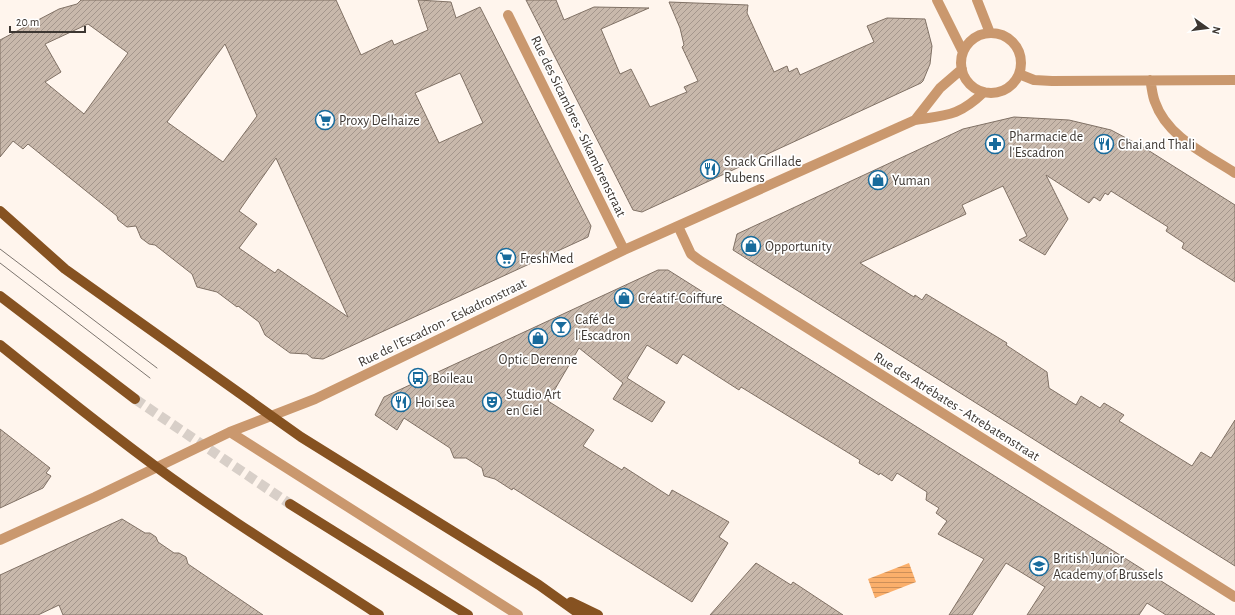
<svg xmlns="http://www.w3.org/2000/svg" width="1235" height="615" font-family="'Alegreya Sans',sans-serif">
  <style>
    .water { fill: url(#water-rules) }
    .building { fill: url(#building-hatch); stroke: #807165; fill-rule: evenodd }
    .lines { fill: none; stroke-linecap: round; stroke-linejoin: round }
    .major-tunnel { stroke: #d8cfc8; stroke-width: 10; stroke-dasharray: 10 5; stroke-linecap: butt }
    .minor { stroke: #ca986e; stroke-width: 10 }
    .major { stroke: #865221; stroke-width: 10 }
    .tram { stroke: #7d756f; stroke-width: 1 }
    .labels { text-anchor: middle; stroke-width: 3.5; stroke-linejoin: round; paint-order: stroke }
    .poi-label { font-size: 14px; fill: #3d3732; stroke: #fff; text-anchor: start }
    .street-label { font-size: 14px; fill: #3d3732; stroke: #fff }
  </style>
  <defs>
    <pattern id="water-rules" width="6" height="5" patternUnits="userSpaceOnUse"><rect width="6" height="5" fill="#fbaf6b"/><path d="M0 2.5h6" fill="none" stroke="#cc8f59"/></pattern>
    <pattern id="building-hatch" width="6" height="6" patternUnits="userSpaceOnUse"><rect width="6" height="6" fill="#c8b8ab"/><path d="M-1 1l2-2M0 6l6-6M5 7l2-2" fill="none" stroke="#a4968c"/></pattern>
  </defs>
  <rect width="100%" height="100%" fill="#fff5ed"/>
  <path class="water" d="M 909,563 L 916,582 L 875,598 L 868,579 Z"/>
  <path class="building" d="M 81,0 L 336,0 L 361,55 L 392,40 L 394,45 L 428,30 L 418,0 L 451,2 L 456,18 L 480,7 L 591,226 L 588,237 L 323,359 L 312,358 L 307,354 L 290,353 L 265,335 L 259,322 L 238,306 L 237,307 L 217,292 L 197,287 L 192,274 L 155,245 L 149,244 L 141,238 L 136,226 L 127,227 L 118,220 L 117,216 L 28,144 L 23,149 L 13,141 L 0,157 L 0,40 L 59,9 L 77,4 ZM 88,24 L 128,53 L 84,114 L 45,82 L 61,72 L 45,44 ZM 225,44 L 257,116 L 223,162 L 167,122 ZM 460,73 L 483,123 L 439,143 L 415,93 ZM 276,158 L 348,317 L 278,269 L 275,273 L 239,248 L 257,224 L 239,211 Z
    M 526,0 L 556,0 L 564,20 L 594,7 L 649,8 L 601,29 L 620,74 L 631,69 L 650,107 L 687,92 L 684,87 L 698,81 L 682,47 L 684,45 L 680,28 L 669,2 L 748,5 L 747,13 L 774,72 L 787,66 L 789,72 L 797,68 L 800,75 L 874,42 L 867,26 L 887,18 L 925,19 L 932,46 L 930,64 L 923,81 L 921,83 L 642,212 L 633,210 Z
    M 1014,117 L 1069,120 L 1111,130 L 1143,147 L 1235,205 L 1235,282 L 1182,248 L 1184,243 L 1166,231 L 1168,227 L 1111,191 L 1108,195 L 1105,193 L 1100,201 L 1094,197 L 1089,203 L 1046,175 L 1068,219 L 1045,255 L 1019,240 L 1027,236 L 1003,186 L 962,205 L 966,214 L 860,263 L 914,297 L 915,295 L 922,300 L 926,294 L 1007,343 L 1006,345 L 1047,372 L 1049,388 L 1076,405 L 1081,396 L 1100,408 L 1104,403 L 1124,415 L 1119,421 L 1192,466 L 1201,452 L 1211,458 L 1235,420 L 1235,566 L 733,250 L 737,234 L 963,129 Z
    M 658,270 L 668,270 L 1215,615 L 1166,615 L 1147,603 L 1139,615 L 1027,615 L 1045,587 L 1006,563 L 972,615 L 949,615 L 984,559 L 938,534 L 947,521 L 936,513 L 939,508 L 926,500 L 927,492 L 897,473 L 892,481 L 880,473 L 879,475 L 859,463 L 860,460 L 741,387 L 739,390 L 683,354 L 677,364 L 647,345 L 627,378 L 665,402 L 652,422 L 613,399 L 623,383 L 579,348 L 548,401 L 594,430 L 583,446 L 622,470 L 624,467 L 669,496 L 672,490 L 729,522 L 719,537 L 728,543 L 692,602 L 513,488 L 512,490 L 495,479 L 484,476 L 482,468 L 466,458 L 454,458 L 450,448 L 404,418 L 397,430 L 375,415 L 384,397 Z
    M 0,429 L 50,468 L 46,473 L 51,476 L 43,488 L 0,508 Z
    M 122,519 L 145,533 L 150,533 L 156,537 L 158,542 L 174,553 L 179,553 L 186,557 L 188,564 L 263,615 L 63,615 L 59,605 L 38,615 L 0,615 L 0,575 Z
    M 756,563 L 791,585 L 793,582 L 843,615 L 710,615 Z"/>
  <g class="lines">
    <path class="major-tunnel" d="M 135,399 L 290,504"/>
    <path class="minor" d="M 937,0 L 963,52
      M 977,0 L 990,33
      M 508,15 L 624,250
      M961 63a30 30 0 1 1 60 0a30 30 0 1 1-60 0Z
      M 1019,74 L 1034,80 L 1052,81 L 1235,80
      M 1150,80 C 1152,87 1152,95 1155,102 C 1167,137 1206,154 1235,173
      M 915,120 L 940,88 L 962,69
      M 678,226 L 691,254 L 699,260 L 1235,597
      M 230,432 L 518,615
      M 0,540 L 95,497 L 230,432 L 315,399 L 624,250 L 915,120 C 948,115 959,116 984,92"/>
    <path class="major" d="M 0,211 L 65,269 L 301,437 L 539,585 L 581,615
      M 0,296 L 135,399
      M 0,345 C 51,386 102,427 155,466 C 227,519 304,566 379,615
      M 290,504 L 468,615
      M 571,602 L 598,615"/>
    <path class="tram" d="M 0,249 L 157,368
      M 0,263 L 150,378"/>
  </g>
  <defs>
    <symbol id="supermarket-ring" viewBox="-11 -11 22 22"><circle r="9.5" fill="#fff" stroke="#186b9c" stroke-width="1.5"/><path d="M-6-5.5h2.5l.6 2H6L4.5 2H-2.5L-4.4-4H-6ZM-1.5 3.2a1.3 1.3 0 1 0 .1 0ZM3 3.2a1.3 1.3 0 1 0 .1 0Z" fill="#186b9c"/></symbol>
    <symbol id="pharmacy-ring" viewBox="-11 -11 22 22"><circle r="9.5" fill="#fff" stroke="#186b9c" stroke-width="1.5"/><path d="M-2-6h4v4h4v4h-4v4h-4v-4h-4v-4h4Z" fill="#186b9c"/></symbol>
    <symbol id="restaurant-ring" viewBox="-11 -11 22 22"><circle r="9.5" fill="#fff" stroke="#186b9c" stroke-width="1.5"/><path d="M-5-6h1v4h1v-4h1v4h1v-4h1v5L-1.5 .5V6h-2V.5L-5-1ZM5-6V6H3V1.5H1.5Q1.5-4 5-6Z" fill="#186b9c"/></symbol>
    <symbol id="shop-ring" viewBox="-11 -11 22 22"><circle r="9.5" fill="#fff" stroke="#186b9c" stroke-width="1.5"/><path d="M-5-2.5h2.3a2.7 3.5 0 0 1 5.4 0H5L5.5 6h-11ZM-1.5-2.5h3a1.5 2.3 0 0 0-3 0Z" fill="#186b9c"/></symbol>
    <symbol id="bar-ring" viewBox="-11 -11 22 22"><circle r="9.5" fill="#fff" stroke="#186b9c" stroke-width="1.5"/><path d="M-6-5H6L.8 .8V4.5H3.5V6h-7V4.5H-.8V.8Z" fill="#186b9c"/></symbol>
    <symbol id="bus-ring" viewBox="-11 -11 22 22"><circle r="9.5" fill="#fff" stroke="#186b9c" stroke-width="1.5"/><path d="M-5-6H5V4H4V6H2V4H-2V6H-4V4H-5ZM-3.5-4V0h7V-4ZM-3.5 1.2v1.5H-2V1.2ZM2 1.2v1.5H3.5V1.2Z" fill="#186b9c"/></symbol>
    <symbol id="theatre-ring" viewBox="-11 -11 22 22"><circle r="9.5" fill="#fff" stroke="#186b9c" stroke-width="1.5"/><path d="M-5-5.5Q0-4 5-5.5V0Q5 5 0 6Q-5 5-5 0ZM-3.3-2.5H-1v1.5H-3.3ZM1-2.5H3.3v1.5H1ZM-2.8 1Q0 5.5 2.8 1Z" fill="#186b9c"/></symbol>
    <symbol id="school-ring" viewBox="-11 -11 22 22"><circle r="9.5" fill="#fff" stroke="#186b9c" stroke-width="1.5"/><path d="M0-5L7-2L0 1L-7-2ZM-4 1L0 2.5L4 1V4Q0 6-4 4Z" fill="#186b9c"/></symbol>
  </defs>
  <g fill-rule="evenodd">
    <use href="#supermarket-ring" x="314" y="109" width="22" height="22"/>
    <use href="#pharmacy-ring" x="984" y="133" width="22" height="22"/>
    <use href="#restaurant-ring" x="1093" y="133" width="22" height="22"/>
    <use href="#restaurant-ring" x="699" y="158" width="22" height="22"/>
    <use href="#shop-ring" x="867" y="169" width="22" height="22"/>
    <use href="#shop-ring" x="740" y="235" width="22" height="22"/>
    <use href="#supermarket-ring" x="495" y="247" width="22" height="22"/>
    <use href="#shop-ring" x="613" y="287" width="22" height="22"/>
    <use href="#bar-ring" x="550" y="316" width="22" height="22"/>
    <use href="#shop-ring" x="527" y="327" width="22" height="22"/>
    <use href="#bus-ring" x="407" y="367" width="22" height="22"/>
    <use href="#restaurant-ring" x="390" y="391" width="22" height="22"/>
    <use href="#theatre-ring" x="481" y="391" width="22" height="22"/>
    <use href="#school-ring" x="1028" y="555" width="22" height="22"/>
  </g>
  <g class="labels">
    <g class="poi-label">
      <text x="339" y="125">Proxy Delhaize</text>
      <text x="1009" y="141">Pharmacie de<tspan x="1009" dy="16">l'Escadron</tspan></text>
      <text x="1118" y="149">Chai and Thali</text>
      <text x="724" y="166">Snack Grillade<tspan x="724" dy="16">Rubens</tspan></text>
      <text x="892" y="185">Yuman</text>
      <text x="765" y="251">Opportunity</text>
      <text x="520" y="263">FreshMed</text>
      <text x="638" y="303">Créatif-Coiffure</text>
      <text x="575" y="324">Café de<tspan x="575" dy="16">l'Escadron</tspan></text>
      <text x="538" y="364" text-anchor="middle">Optic Derenne</text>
      <text x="432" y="383">Boileau</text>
      <text x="506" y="399">Studio Art<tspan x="506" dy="16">en Ciel</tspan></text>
      <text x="415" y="407">Hoi sea</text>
      <text x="1053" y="563">British Junior<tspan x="1053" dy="16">Academy of Brussels</tspan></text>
    </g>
    <g class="street-label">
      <text transform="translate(579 126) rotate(64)" y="5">Rue des Sicambres - Sikambrenstraat</text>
      <text transform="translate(442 322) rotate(-26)" y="5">Rue de l'Escadron - Eskadronstraat</text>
      <text transform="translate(957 406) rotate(32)" y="5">Rue des Atrébates - Atrebatenstraat</text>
    </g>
  </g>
  <g transform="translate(1207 28) rotate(104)" stroke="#ffffff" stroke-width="3" paint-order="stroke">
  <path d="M0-3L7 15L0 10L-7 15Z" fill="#3d3732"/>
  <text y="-6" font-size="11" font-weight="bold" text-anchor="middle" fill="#3d3732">N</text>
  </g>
  <path d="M10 26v6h75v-6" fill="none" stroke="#3d3732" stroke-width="2"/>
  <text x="16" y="26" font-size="12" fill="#3d3732" stroke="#ffffff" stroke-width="3" paint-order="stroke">20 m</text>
</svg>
